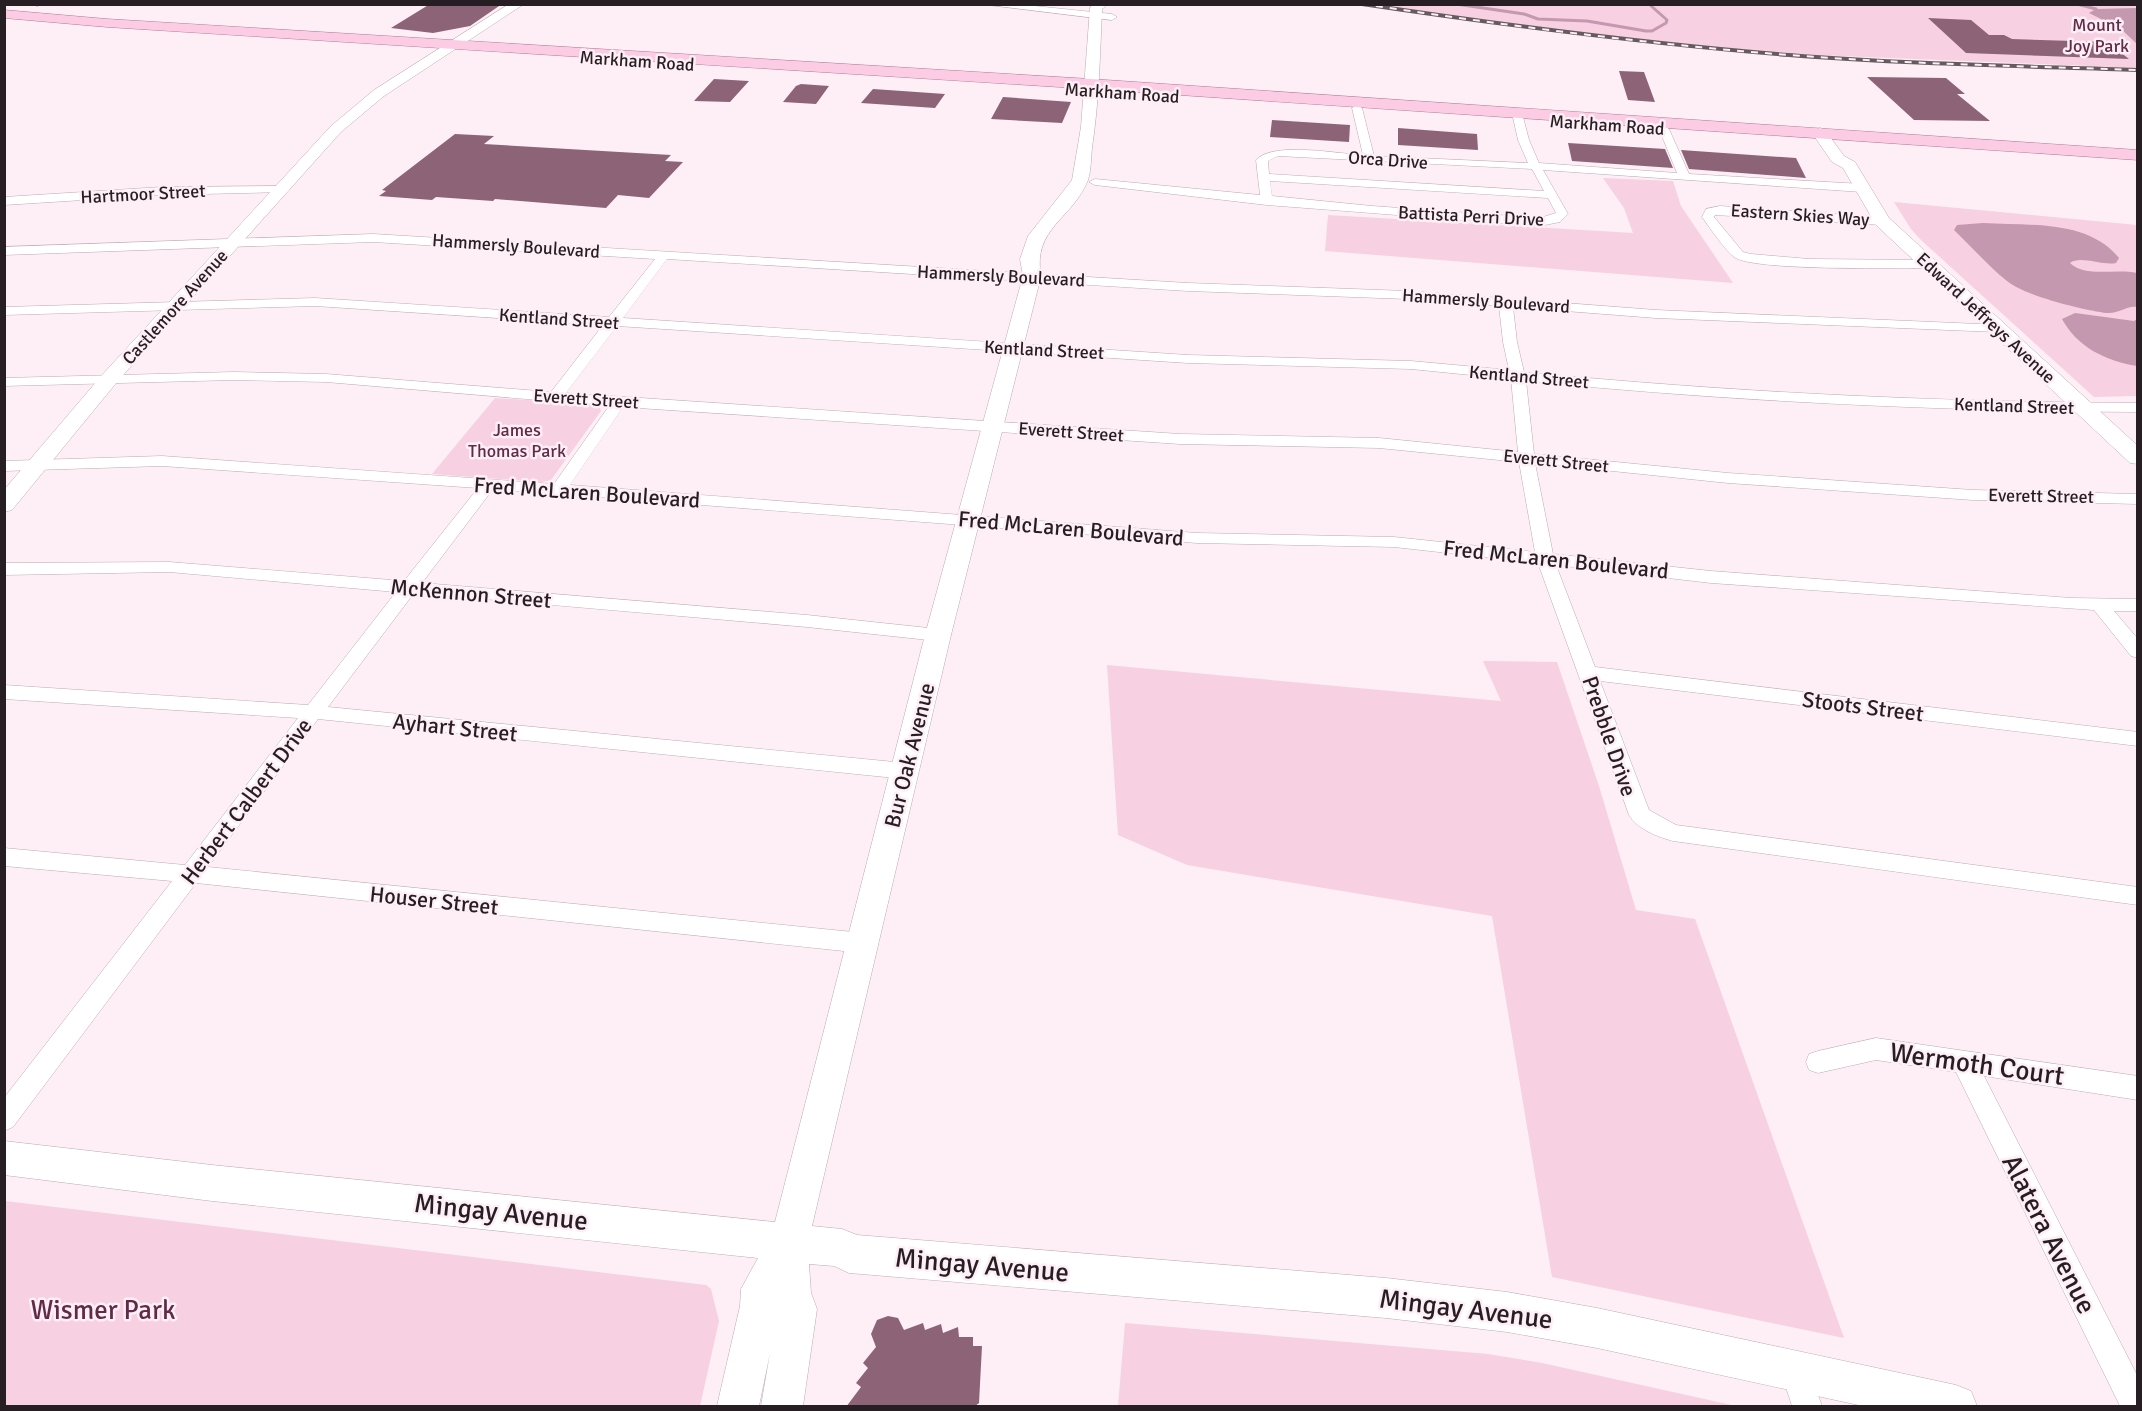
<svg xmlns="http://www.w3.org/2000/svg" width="2142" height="1411" font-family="Signika,sans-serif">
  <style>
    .green { fill: #f7d0e2 }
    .water { fill: #c498ae }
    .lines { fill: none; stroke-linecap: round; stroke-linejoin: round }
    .stream { stroke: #c498ae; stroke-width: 3 }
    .building { fill: #8d6378 }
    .street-casing { stroke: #bea9b3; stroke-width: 1 }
    .secondary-casing { stroke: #bea9b3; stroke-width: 1 }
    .primary-casing { stroke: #b07894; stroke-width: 1 }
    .street { fill: #fff; fill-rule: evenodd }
    .secondary { fill: #fff; fill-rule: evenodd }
    .primary { fill: #fccbe4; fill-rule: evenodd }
    .rail-casing { stroke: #645a5f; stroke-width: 4 }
    .rail { stroke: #fdeff5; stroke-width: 2; stroke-dasharray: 7; stroke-linecap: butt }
    .labels { text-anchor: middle; stroke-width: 5; stroke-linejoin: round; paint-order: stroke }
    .far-park-label { font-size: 18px; fill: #622a49; stroke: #fdeff5 }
    .far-street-label { font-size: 18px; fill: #261e22; stroke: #fdeff5 }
    .street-label { font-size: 22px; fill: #261e22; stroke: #fdeff5 }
    .near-street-label { font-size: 27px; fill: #261e22; stroke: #fdeff5 }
    .near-park-label { font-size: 27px; fill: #622a49; stroke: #fdeff5 }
  </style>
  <rect width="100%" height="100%" fill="#fdeff5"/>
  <path class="green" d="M 1374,5 L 2137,5 L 2137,68 L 1790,54 L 1592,35 Z
    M 1603,178 L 1673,181 L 1681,206 L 1733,283 L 1325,251 L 1328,215 L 1633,233 L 1624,208 Z
    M 1894,202 L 2137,225 L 2137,396 L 2094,397 L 1921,240 L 1911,229 Z
    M 495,398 L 589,404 L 600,408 L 601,411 L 551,480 L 542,482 L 432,474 Z
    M 1483,661 L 1557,662 L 1599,786 L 1636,910 L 1695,919 L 1844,1338 L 1552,1277 L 1492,916 L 1187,865 L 1118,835 L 1107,665 L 1501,701 Z
    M 5,1201 L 706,1285 L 711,1289 L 719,1321 L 700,1406 L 5,1406 Z
    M 1125,1323 L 1488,1354 L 1542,1363 L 1736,1406 L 1118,1406 Z"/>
  <path class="water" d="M 2137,8 L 2137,44 L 2121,29 L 2089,13 L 2096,9 Z
    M 1983,223 C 2028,226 2088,219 2119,258 L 2116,263 C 2103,266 2080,255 2070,263 C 2085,278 2116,268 2137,273 L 2137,307 C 2127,305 2119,314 2107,313 C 2084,310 2025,296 2007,281 C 1988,266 1972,247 1954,230 L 1957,225 Z
    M 2075,313 L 2134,321 L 2137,319 L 2137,366 C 2106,361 2077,347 2062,319 Z"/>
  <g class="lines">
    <path class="stream" d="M 1456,4 L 1524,14 L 1538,19 L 1587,21 L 1646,31 L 1652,31 L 1666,23 L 1667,20 L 1649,4
      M 2077,4 L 2096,9
      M 37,5 L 40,4"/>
  </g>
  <path class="building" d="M 430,4 L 502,4 L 470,26 L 433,33 L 391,28 Z
    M 1928,18 L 1971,20 L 1989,35 L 2004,35 L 2012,39 L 2107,42 L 2129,59 L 1966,53 Z
    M 1619,71 L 1644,72 L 1655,102 L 1628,100 Z
    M 1867,77 L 1946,78 L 1965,94 L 1957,94 L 1990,121 L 1914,120 Z
    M 714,79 L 749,81 L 730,102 L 694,101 Z
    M 801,84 L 829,86 L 816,104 L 783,102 L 796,86 Z
    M 873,89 L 902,91 L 945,94 L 935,108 L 861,103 Z
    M 1003,97 L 1071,102 L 1062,123 L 991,119 Z
    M 1272,120 L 1350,125 L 1349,142 L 1270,137 Z
    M 1398,128 L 1477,134 L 1478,150 L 1398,145 Z
    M 455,134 L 494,136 L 484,144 L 671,155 L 665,161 L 683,162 L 649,198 L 618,195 L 606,208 L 495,199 L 493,201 L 436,197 L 432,200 L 379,196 L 386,191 L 382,190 Z
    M 1568,143 L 1665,149 L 1673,168 L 1572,161 Z
    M 1681,150 L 1796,158 L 1806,178 L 1689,169 Z
    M 888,1316 L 898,1318 L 904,1330 L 923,1323 L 925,1330 L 941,1324 L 943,1333 L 958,1327 L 959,1337 L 973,1337 L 973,1346 L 982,1346 L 979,1403 L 974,1407 L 846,1407 L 861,1387 L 856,1383 L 868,1368 L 863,1363 L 876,1347 L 871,1334 L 877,1320 Z"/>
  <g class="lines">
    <defs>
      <path id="street" d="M 980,4 L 1015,4 L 1112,14 L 1117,17 L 1112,20 Z
        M 1357,105 L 1362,108 L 1374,156 L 1528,163 L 1518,140 L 1512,113 L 1517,110 L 1522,113 L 1529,140 L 1539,163 L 1677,173 L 1659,129 L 1664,126 L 1669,129 L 1689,174 L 1862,184 L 1868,188 L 1862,192 L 1543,170 L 1568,214 L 1560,222 L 1540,226 L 1267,205 L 1095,185 L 1089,182 L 1095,179 L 1260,195 L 1256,160 C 1273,141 1338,154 1363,155 L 1352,108 ZM 1278,156 L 1532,169 L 1544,191 L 1269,174 L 1268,161 ZM 1270,181 L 1548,198 L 1556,213 L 1540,218 L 1372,206 L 1272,196 Z
        M 283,186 L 289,190 L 287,192 L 162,195 L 4,205 L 4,197 L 162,187 Z
        M 1720,206 L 1882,217 L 1888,221 L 1882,225 L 1715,215 L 1714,217 L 1743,252 L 1751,254 L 1809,259 L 1928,260 L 1934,264 L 1928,268 C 1897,268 1752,271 1734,257 C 1724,249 1710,228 1702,217 L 1706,209 Z
        M 373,234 L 1188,283 L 1408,291 L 1656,310 L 2002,325 L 2004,328 L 1997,332 L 1656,318 L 1513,307 L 1517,342 L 1524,372 C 1728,392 1933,402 2138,403 L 2138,412 C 1933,411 1729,401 1526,381 L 1534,454 L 1728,473 L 1973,490 L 2138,494 L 2138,504 L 1973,500 L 1728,483 L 1535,463 L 1553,554 L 1711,571 L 2071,598 L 2138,599 L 2138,611 L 2114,611 L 2138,639 L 2138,658 L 2131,656 L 2094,610 L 1711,583 L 1556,565 L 1595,667 L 2138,732 L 2138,746 L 1600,681 L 1649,810 L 1676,825 L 2138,887 L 2138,905 L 1673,841 C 1658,837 1637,829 1629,815 L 1538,563 L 1394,547 L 1197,543 L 493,489 L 422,583 L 807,615 L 938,629 L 945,631 L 947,635 L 945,639 L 938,641 L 807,627 L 414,593 L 328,707 L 905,763 L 912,766 L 915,771 L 912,776 L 905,779 L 318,719 L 208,867 L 863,933 L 871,936 L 875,943 L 871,950 L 863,953 L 196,883 L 13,1127 L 4,1131 L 4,1098 L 172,881 L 4,866 L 4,848 L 185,865 L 298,718 L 4,699 L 4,685 L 308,705 L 396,592 L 169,572 L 4,575 L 4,563 L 169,562 L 404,581 L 478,488 L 162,466 L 4,471 L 4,461 L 162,456 L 554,484 L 609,406 L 326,382 L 234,380 L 4,386 L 4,378 L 234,372 L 326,374 L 551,392 L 603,325 L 315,306 L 4,315 L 4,307 L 315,298 L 609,317 L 655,259 L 373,242 L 4,255 L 4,247 ZM 667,259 L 1188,291 L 1408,299 L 1499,306 L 1503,342 L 1509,370 L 1411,361 L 1188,355 L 623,318 ZM 617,326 L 1188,363 L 1411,369 L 1511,379 L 1518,452 L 1379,438 L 1180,434 L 566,393 ZM 623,407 L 1180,444 L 1379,448 L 1519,462 L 1535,552 L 1394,537 L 1197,533 L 570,485 Z
        M 1876,1038 L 2138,1076 L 2138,1100 L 1984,1076 L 2138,1377 L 2138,1406 L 2120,1406 L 1956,1072 L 1876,1060 L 1818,1073 L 1809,1070 L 1806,1062 L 1809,1054 L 1818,1051 Z
        M 1796,1357 L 1806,1362 L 1822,1406 L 1792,1406 L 1781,1372 L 1786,1362 Z"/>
      <path id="secondary" d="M 509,4 L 524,4 L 384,96 L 341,132 L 117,382 L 12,510 L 4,512 L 4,490 L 103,374 L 331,126 L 374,90 Z
        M 1093,4 L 1108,4 L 1102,9 C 1100,56 1099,102 1092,148 C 1091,158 1091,171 1088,180 C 1073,219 1032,228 1041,276 L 951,635 L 812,1226 L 842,1229 L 857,1235 L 1386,1278 L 1507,1292 L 1597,1308 L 1956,1385 L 1971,1391 L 1977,1406 L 1863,1406 L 1597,1348 L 1507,1332 L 1386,1318 L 849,1273 L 834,1266 L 809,1264 L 811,1293 L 817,1309 L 803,1406 L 761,1406 L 770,1353 L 759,1406 L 717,1406 L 740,1306 L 741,1289 L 758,1258 L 212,1201 L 4,1175 L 4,1141 L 212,1165 L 775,1222 L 925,635 L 1023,276 L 1020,259 L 1028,236 L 1072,180 L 1081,127 L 1090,8 Z
        M 1820,128 L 1825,130 L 1844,156 L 1855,162 L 1889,218 L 2138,446 L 2138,464 L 2130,463 L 1876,225 L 1843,168 L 1832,162 L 1812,133 Z"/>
      <path id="primary" d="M 4,10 L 107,19 L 1091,79 L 2138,150 L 2138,160 L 1091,89 L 107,27 L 4,18 Z"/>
    </defs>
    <use href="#street" class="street-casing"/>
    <use href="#secondary" class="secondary-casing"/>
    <use href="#primary" class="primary-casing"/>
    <use href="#street" class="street"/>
    <use href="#secondary" class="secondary"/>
    <use href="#primary" class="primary"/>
    <defs>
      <path id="rail" d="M 1362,4 C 1504,25 1646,44 1789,55 C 1905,64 2022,66 2138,70"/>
    </defs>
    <use href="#rail" class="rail-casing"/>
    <use href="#rail" class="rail"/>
  </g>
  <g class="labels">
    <g class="far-park-label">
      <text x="2097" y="31">Mount<tspan x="2097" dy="21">Joy Park</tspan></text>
      <text x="517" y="436">James<tspan x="517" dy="21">Thomas Park</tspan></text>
    </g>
    <g class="far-street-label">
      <text transform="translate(637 61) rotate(4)" y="6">Markham Road</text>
      <text transform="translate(1122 93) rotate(4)" y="6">Markham Road</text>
      <text transform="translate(1607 125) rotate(4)" y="6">Markham Road</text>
      <text transform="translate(1388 160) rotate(4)" y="6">Orca Drive</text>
      <text transform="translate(143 194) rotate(-3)" y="6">Hartmoor Street</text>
      <text transform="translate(1800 215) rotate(4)" y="6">Eastern Skies Way</text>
      <text transform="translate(1471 216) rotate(3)" y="6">Battista Perri Drive</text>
      <text transform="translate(516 246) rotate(4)" y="6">Hammersly Boulevard</text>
      <text transform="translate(1001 276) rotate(3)" y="6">Hammersly Boulevard</text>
      <text transform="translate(1486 301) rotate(4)" y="6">Hammersly Boulevard</text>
      <text transform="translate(175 307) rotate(-48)" y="6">Castlemore Avenue</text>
      <text transform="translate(1986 318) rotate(43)" y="6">Edward Jeffreys Avenue</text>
      <text transform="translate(559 319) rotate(4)" y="6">Kentland Street</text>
      <text transform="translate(1044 350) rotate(3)" y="6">Kentland Street</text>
      <text transform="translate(1529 377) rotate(5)" y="6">Kentland Street</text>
      <text transform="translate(586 399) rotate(4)" y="6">Everett Street</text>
      <text transform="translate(2014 406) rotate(2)" y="6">Kentland Street</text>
      <text transform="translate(1071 432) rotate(4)" y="6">Everett Street</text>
      <text transform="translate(1556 461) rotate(6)" y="6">Everett Street</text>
      <text transform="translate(2041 496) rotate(1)" y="6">Everett Street</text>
    </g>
    <g class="street-label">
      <text transform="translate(587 492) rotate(4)" y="8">Fred McLaren Boulevard</text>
      <text transform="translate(1071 528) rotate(5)" y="8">Fred McLaren Boulevard</text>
      <text transform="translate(1556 559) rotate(6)" y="8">Fred McLaren Boulevard</text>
      <text transform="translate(471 593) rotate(5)" y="8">McKennon Street</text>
      <text transform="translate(1863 706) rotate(7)" y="8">Stoots Street</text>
      <text transform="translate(455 727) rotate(6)" y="8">Ayhart Street</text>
      <text transform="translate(1610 736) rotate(71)" y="8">Prebble Drive</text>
      <text transform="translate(909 755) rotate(-76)" y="8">Bur Oak Avenue</text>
      <text transform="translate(246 801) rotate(-53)" y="8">Herbert Calbert Drive</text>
      <text transform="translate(434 900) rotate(6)" y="8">Houser Street</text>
    </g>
    <g class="near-street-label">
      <text transform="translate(1977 1064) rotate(8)" y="9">Wermoth Court</text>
      <text transform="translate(501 1212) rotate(6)" y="9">Mingay Avenue</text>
      <text transform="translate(2049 1234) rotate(63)" y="9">Alatera Avenue</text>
      <text transform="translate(982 1265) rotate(5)" y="9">Mingay Avenue</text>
      <text transform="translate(1466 1309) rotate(7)" y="9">Mingay Avenue</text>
    </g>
    <g class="near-park-label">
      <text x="103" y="1319">Wismer Park</text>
    </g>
  </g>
  <rect width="2142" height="1411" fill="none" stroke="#261e22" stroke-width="12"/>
</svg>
